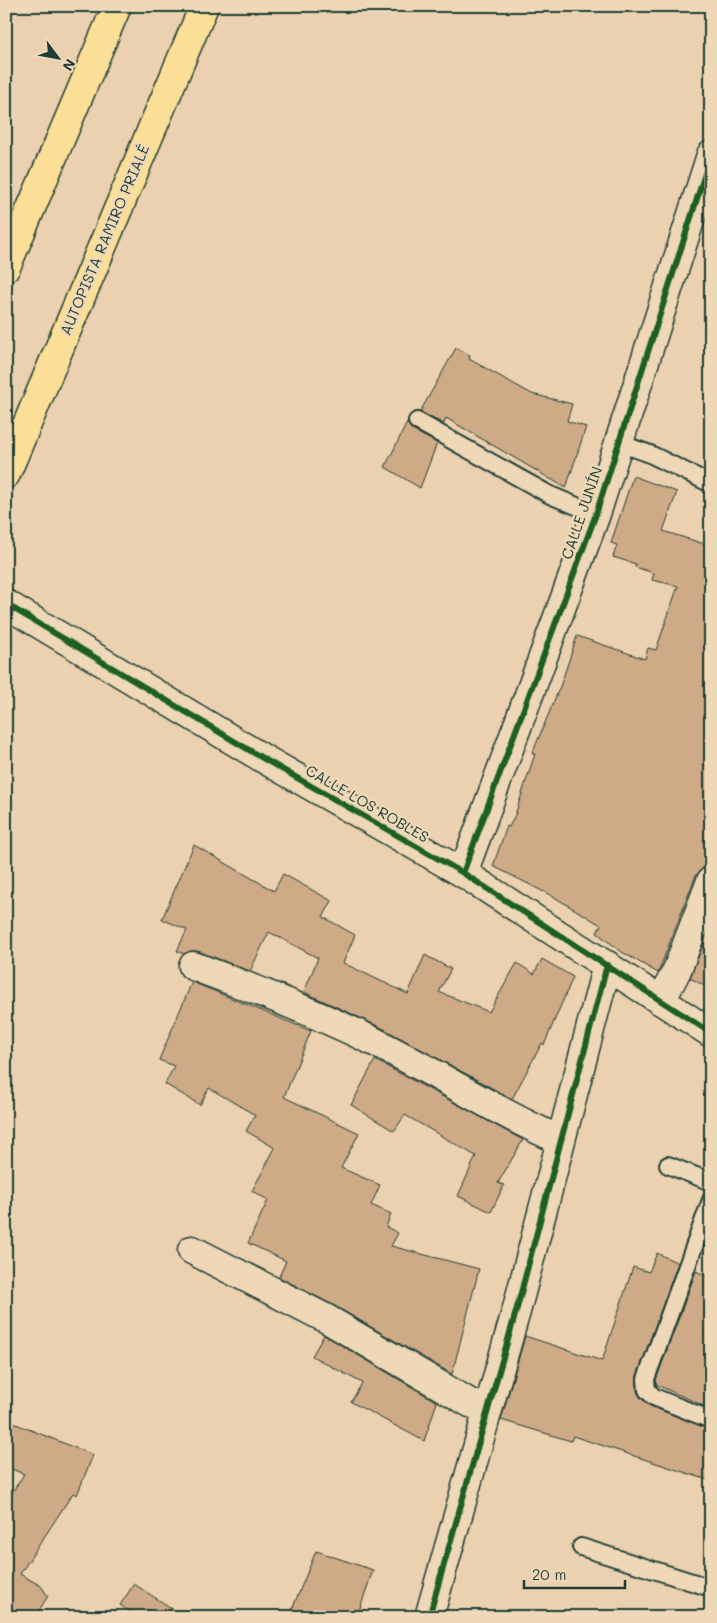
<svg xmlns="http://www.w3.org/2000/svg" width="717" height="1623" font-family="Mali,sans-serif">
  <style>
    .building { fill: #ceaa87; stroke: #1f3d34 }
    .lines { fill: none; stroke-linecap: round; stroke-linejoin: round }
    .lane-casing { stroke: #1f3d34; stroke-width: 20 }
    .street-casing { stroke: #1f3d34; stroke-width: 31 }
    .highway-casing { stroke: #1f3d34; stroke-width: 31 }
    .lane { stroke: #eed8b7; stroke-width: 16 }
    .street { stroke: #eed8b7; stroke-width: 28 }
    .highway { stroke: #fbdf96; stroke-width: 28 }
    .cycleway-casing { stroke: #eed8b7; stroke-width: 9 }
    .cycleway { stroke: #1b5e20; stroke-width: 6 }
    .labels { text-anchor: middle; stroke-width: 5; stroke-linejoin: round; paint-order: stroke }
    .street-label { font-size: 15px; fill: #1f3d34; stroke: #eed8b7 }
  </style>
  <rect width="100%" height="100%" fill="#ebd1af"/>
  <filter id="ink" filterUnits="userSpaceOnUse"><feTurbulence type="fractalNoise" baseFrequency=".02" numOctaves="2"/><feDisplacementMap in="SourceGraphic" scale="10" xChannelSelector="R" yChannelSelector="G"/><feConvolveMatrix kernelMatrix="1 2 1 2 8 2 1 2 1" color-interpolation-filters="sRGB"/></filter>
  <g filter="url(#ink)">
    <path class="building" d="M 456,348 L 470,355 L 469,359 L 532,394 L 572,404 L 567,421 L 586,427 L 566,488 L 446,418 L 444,424 L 420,412 Z
      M 407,423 L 412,430 L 437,443 L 420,488 L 385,467 Z
      M 633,476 L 677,492 L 663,531 L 711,546 L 711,866 L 702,869 L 696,875 L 658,973 L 622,952 L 597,933 L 601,925 L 554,897 L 493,866 L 507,826 L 509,827 L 515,815 L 535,754 L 532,754 L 561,684 L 577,636 L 645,659 L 648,648 L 656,650 L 678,586 L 652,580 L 654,573 L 635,567 L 636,564 L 613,557 L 617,545 L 611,543 Z
      M 194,845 L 274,891 L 283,874 L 332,901 L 323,917 L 355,935 L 343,963 L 408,994 L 425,955 L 451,969 L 439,992 L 489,1012 L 517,963 L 534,974 L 542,959 L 573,977 L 544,1045 L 542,1043 L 512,1099 L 382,1028 L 304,992 L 318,958 L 269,932 L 250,971 L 198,951 L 191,951 L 184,954 L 177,951 L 187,930 L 162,919 Z
      M 711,925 L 711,989 L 690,978 Z
      M 192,982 L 311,1031 L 284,1097 L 359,1133 L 341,1168 L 380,1185 L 371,1205 L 391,1214 L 386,1227 L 398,1233 L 391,1246 L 479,1269 L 452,1374 L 335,1306 L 279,1277 L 286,1261 L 248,1243 L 268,1200 L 252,1191 L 275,1148 L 246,1131 L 255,1115 L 209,1088 L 200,1105 L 165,1084 L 174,1066 L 159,1060 Z
      M 375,1060 L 523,1140 L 498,1183 L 504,1185 L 491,1212 L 458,1196 L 476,1156 L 405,1115 L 394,1131 L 351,1105 Z
      M 657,1253 L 678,1263 L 637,1376 L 637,1391 L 640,1397 L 650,1406 L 711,1430 L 711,1481 L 573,1436 L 571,1441 L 501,1420 L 525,1336 L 602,1361 L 633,1267 L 649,1272 Z
      M 696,1271 L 711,1278 L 711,1409 L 657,1385 L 656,1380 Z
      M 324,1335 L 437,1402 L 424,1441 L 351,1402 L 362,1383 L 312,1356 Z
      M 6,1420 L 93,1455 L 77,1495 L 73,1493 L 20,1574 L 41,1586 L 48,1596 L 35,1617 L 6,1617 L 6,1502 L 24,1474 L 6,1467 Z
      M 316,1551 L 373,1570 L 357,1617 L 289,1617 Z
      M 134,1584 L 185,1617 L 138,1617 L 120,1605 Z"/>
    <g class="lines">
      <defs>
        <path id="lane" d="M 417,421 L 550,495 L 596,514
          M 619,443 L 650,454 L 711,484
          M 668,1165 L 711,1182
          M 711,1200 L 646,1379 L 647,1390 L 654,1397 L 711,1420
          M 581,1547 L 711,1588"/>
        <path id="street" d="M 6,604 L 264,759 L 463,873 L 711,1033
          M 463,873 L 596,514 L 711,155
          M 193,966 C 255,989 316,1013 375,1042 C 437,1073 496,1112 560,1140
          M 661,1001 L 677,970 L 711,881
          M 192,1250 L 327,1319 L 470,1403 L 488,1409
          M 429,1617 L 517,1308 L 607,965"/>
        <path id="highway" d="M 6,267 L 117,6
          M 6,474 L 204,6"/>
      </defs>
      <use href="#lane" class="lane-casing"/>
      <use href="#street" class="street-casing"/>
      <use href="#highway" class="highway-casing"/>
      <use href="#lane" class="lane"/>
      <use href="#street" class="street"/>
      <use href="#highway" class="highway"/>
      <defs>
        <path id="cycleway" d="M 6,604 L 264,759 L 463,873 L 711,1033
          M 463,873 L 596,514 L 711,155
          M 429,1617 L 517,1308 L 607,965"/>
      </defs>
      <use href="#cycleway" class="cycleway-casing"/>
      <use href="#cycleway" class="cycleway"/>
    </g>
  </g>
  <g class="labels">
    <g class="street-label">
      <text transform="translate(105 240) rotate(-67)" y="5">AUTOPISTA RAMIRO PRIALÉ</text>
      <text transform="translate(582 513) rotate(-71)" y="5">CALLE JUNÍN</text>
      <text transform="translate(367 804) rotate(30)" y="5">CALLE LOS ROBLES</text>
    </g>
  </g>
  <rect width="717" height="1623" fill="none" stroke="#eed8b7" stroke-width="25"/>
  <rect x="12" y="12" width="692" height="1598" fill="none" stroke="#1f3d34" stroke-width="2" filter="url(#ink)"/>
  <g transform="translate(58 58) rotate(122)" stroke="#eed8b7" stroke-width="4" paint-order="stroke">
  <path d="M0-4L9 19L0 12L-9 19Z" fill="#1f3d34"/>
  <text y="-8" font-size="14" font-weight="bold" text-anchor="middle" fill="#1f3d34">N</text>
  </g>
  <path d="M524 1580v8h101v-8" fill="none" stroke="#1f3d34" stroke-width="2.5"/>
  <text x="532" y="1580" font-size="15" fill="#1f3d34" stroke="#eed8b7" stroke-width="4" paint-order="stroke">20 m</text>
</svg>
